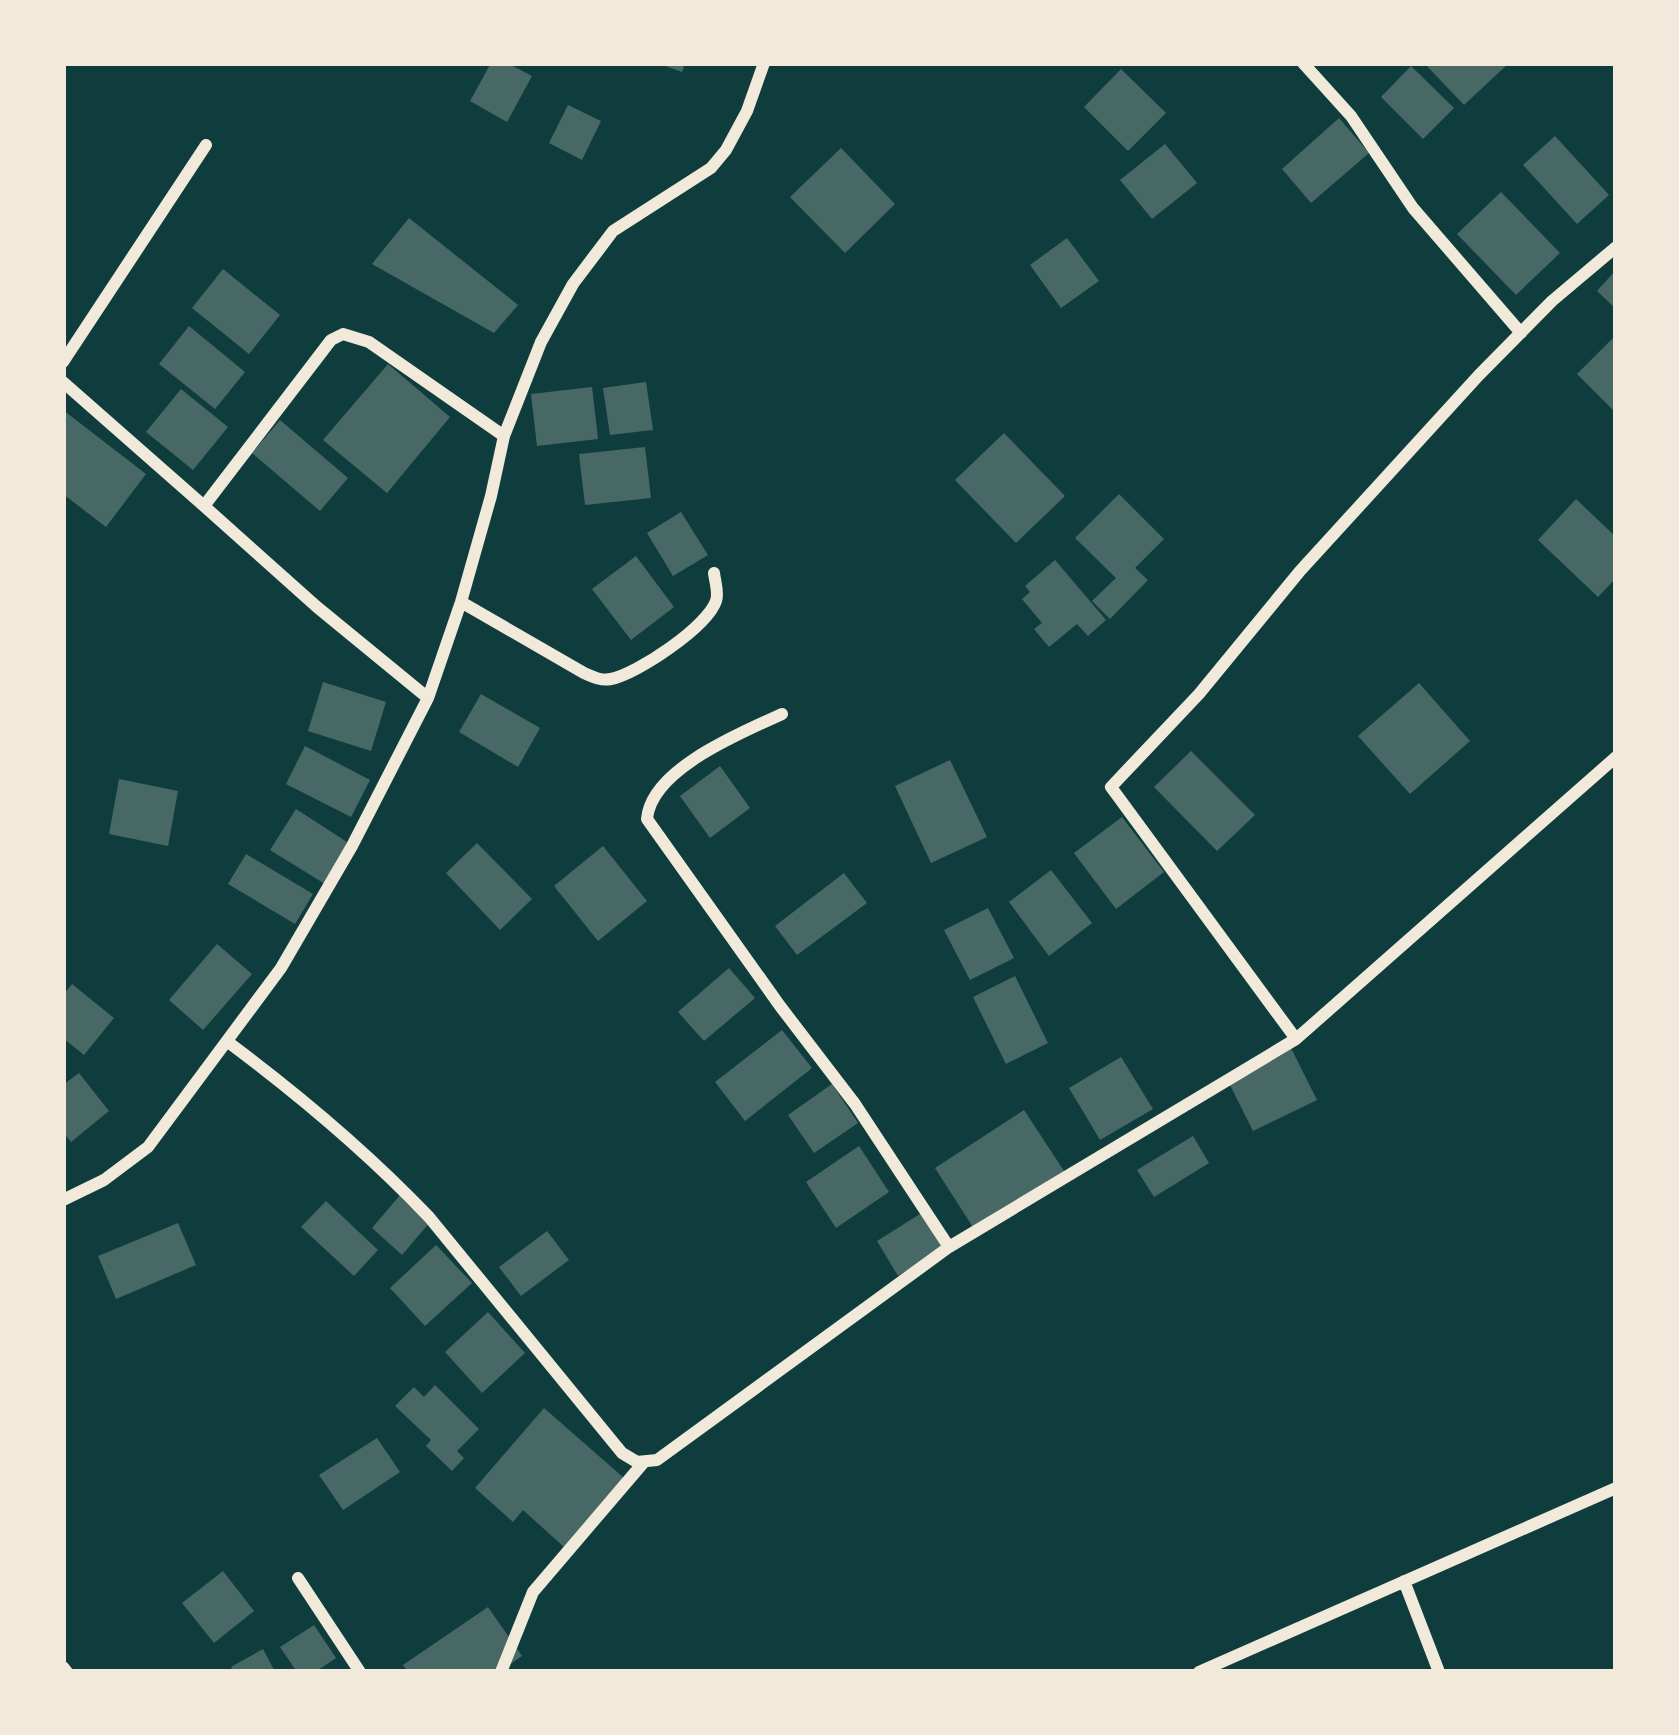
<svg xmlns="http://www.w3.org/2000/svg" width="1679" height="1735" font-family="'Fira Sans',sans-serif">
  <style>
    .building { fill: #486865 }
    .lines { fill: none; stroke-linecap: round; stroke-linejoin: round }
    .minor { stroke: #f1e9da; stroke-width: 12 }
  </style>
  <rect width="100%" height="100%" fill="#0f3d3e"/>
  <path class="building" d="M 491,63 L 507,63 L 532,76 L 507,122 L 470,101 Z
    M 657,63 L 685,63 L 682,72 Z
    M 1424,63 L 1509,63 L 1464,105 Z
    M 1411,66 L 1454,108 L 1423,139 L 1381,97 Z
    M 1121,69 L 1166,113 L 1128,151 L 1084,107 Z
    M 568,105 L 601,121 L 582,160 L 549,143 Z
    M 1339,118 L 1369,153 L 1311,203 L 1282,169 Z
    M 1555,136 L 1609,195 L 1577,224 L 1523,165 Z
    M 1165,144 L 1197,183 L 1152,219 L 1120,180 Z
    M 841,148 L 895,204 L 845,253 L 790,197 Z
    M 1501,192 L 1560,253 L 1516,295 L 1457,234 Z
    M 409,218 L 518,305 L 494,333 L 372,264 Z
    M 1067,238 L 1099,281 L 1061,308 L 1030,265 Z
    M 223,269 L 280,315 L 249,354 L 192,308 Z
    M 1616,270 L 1616,309 L 1597,291 Z
    M 189,326 L 245,372 L 215,409 L 159,364 Z
    M 1616,335 L 1616,413 L 1577,374 Z
    M 388,364 L 450,417 L 387,493 L 323,440 Z
    M 646,382 L 653,430 L 610,435 L 603,388 Z
    M 592,387 L 598,439 L 537,446 L 531,394 Z
    M 181,389 L 228,427 L 193,470 L 146,432 Z
    M 63,410 L 146,474 L 106,527 L 63,494 Z
    M 280,420 L 348,478 L 320,511 L 252,453 Z
    M 1004,433 L 1065,496 L 1016,543 L 955,480 Z
    M 645,447 L 651,498 L 585,505 L 579,454 Z
    M 1119,494 L 1164,539 L 1135,568 L 1148,580 L 1110,619 L 1092,601 L 1116,578 L 1075,538 Z
    M 1576,499 L 1616,537 L 1616,578 L 1598,597 L 1538,540 Z
    M 681,512 L 708,555 L 673,576 L 647,533 Z
    M 636,556 L 674,607 L 631,640 L 592,589 Z
    M 1055,560 L 1106,620 L 1088,636 L 1077,624 L 1049,647 L 1034,629 L 1042,623 L 1022,599 L 1030,592 L 1025,586 Z
    M 323,682 L 386,702 L 371,751 L 308,731 Z
    M 1419,683 L 1470,741 L 1410,794 L 1358,736 Z
    M 481,694 L 540,728 L 518,767 L 459,732 Z
    M 305,746 L 370,780 L 351,817 L 286,784 Z
    M 1191,751 L 1255,815 L 1217,851 L 1154,787 Z
    M 950,760 L 987,837 L 931,863 L 895,786 Z
    M 720,766 L 750,808 L 710,838 L 680,796 Z
    M 119,779 L 178,791 L 168,846 L 109,834 Z
    M 296,809 L 350,844 L 325,884 L 270,850 Z
    M 1122,817 L 1164,872 L 1116,909 L 1074,853 Z
    M 477,843 L 532,899 L 500,930 L 446,873 Z
    M 603,846 L 647,901 L 598,941 L 554,886 Z
    M 246,854 L 313,894 L 295,924 L 228,884 Z
    M 1051,870 L 1092,923 L 1049,956 L 1009,902 Z
    M 844,873 L 867,903 L 797,955 L 775,926 Z
    M 988,908 L 1014,958 L 970,980 L 944,930 Z
    M 217,944 L 252,974 L 203,1030 L 169,1000 Z
    M 729,968 L 755,998 L 704,1041 L 678,1012 Z
    M 1015,976 L 1048,1043 L 1006,1064 L 973,997 Z
    M 72,984 L 114,1018 L 84,1055 L 63,1038 L 63,995 Z
    M 782,1030 L 812,1068 L 745,1121 L 715,1082 Z
    M 1290,1046 L 1317,1100 L 1253,1131 L 1226,1077 Z
    M 1121,1057 L 1153,1109 L 1100,1140 L 1069,1088 Z
    M 79,1073 L 109,1111 L 71,1142 L 63,1132 L 63,1085 Z
    M 832,1084 L 858,1123 L 814,1153 L 788,1115 Z
    M 1024,1110 L 1066,1174 L 976,1232 L 935,1168 Z
    M 1193,1136 L 1209,1163 L 1154,1197 L 1137,1170 Z
    M 859,1146 L 889,1192 L 836,1228 L 806,1182 Z
    M 401,1194 L 431,1221 L 402,1255 L 372,1228 Z
    M 326,1201 L 378,1250 L 354,1276 L 301,1227 Z
    M 928,1209 L 950,1244 L 898,1276 L 877,1241 Z
    M 178,1223 L 196,1265 L 116,1299 L 98,1256 Z
    M 547,1231 L 569,1260 L 521,1296 L 499,1267 Z
    M 436,1245 L 472,1283 L 425,1326 L 390,1288 Z
    M 488,1312 L 525,1353 L 482,1393 L 445,1352 Z
    M 435,1385 L 479,1429 L 457,1451 L 464,1458 L 452,1471 L 426,1446 L 431,1440 L 395,1406 L 414,1387 L 424,1397 Z
    M 544,1408 L 624,1478 L 564,1547 L 523,1510 L 513,1522 L 475,1488 Z
    M 377,1438 L 400,1472 L 343,1510 L 319,1475 Z
    M 223,1571 L 254,1611 L 214,1643 L 182,1603 Z
    M 488,1607 L 522,1656 L 499,1672 L 408,1672 L 403,1665 Z
    M 314,1625 L 336,1658 L 315,1672 L 297,1672 L 280,1647 Z
    M 263,1649 L 275,1672 L 234,1672 L 231,1667 Z"/>
  <g class="lines">
    <path class="minor" d="M 1303,63 L 1351,116 L 1413,208 L 1521,333
      M 63,362 L 206,145
      M 63,382 L 204,506 L 331,340 L 343,334 L 369,342 L 504,436
      M 204,506 L 317,607 L 428,698
      M 461,602 L 584,673 C 593,677 601,681 611,679 C 637,674 707,627 716,601 C 719,593 715,582 714,573
      M 782,714 C 741,733 651,769 647,819 L 780,1006 L 855,1104 L 949,1247
      M 1296,1039 L 1111,787 L 1199,694 L 1300,571 L 1479,375 L 1552,301 L 1616,247
      M 228,1042 C 299,1095 368,1153 429,1217 L 622,1453 L 637,1462 L 657,1460 L 949,1247 L 1296,1039 L 1616,757
      M 63,1200 L 104,1180 L 148,1147 L 281,968 L 352,846 L 428,698 L 461,602 L 491,496 L 504,436 L 541,342 L 573,284 L 613,231 L 711,168 L 726,150 L 747,111 L 764,63
      M 298,1578 L 360,1672
      M 1404,1581 L 1439,1672
      M 63,1667 L 67,1672
      M 501,1672 L 533,1592 L 644,1462
      M 1199,1672 L 1616,1488"/>
  </g>
  <rect width="1679" height="1735" fill="none" stroke="#f1e9da" stroke-width="132"/>
</svg>
